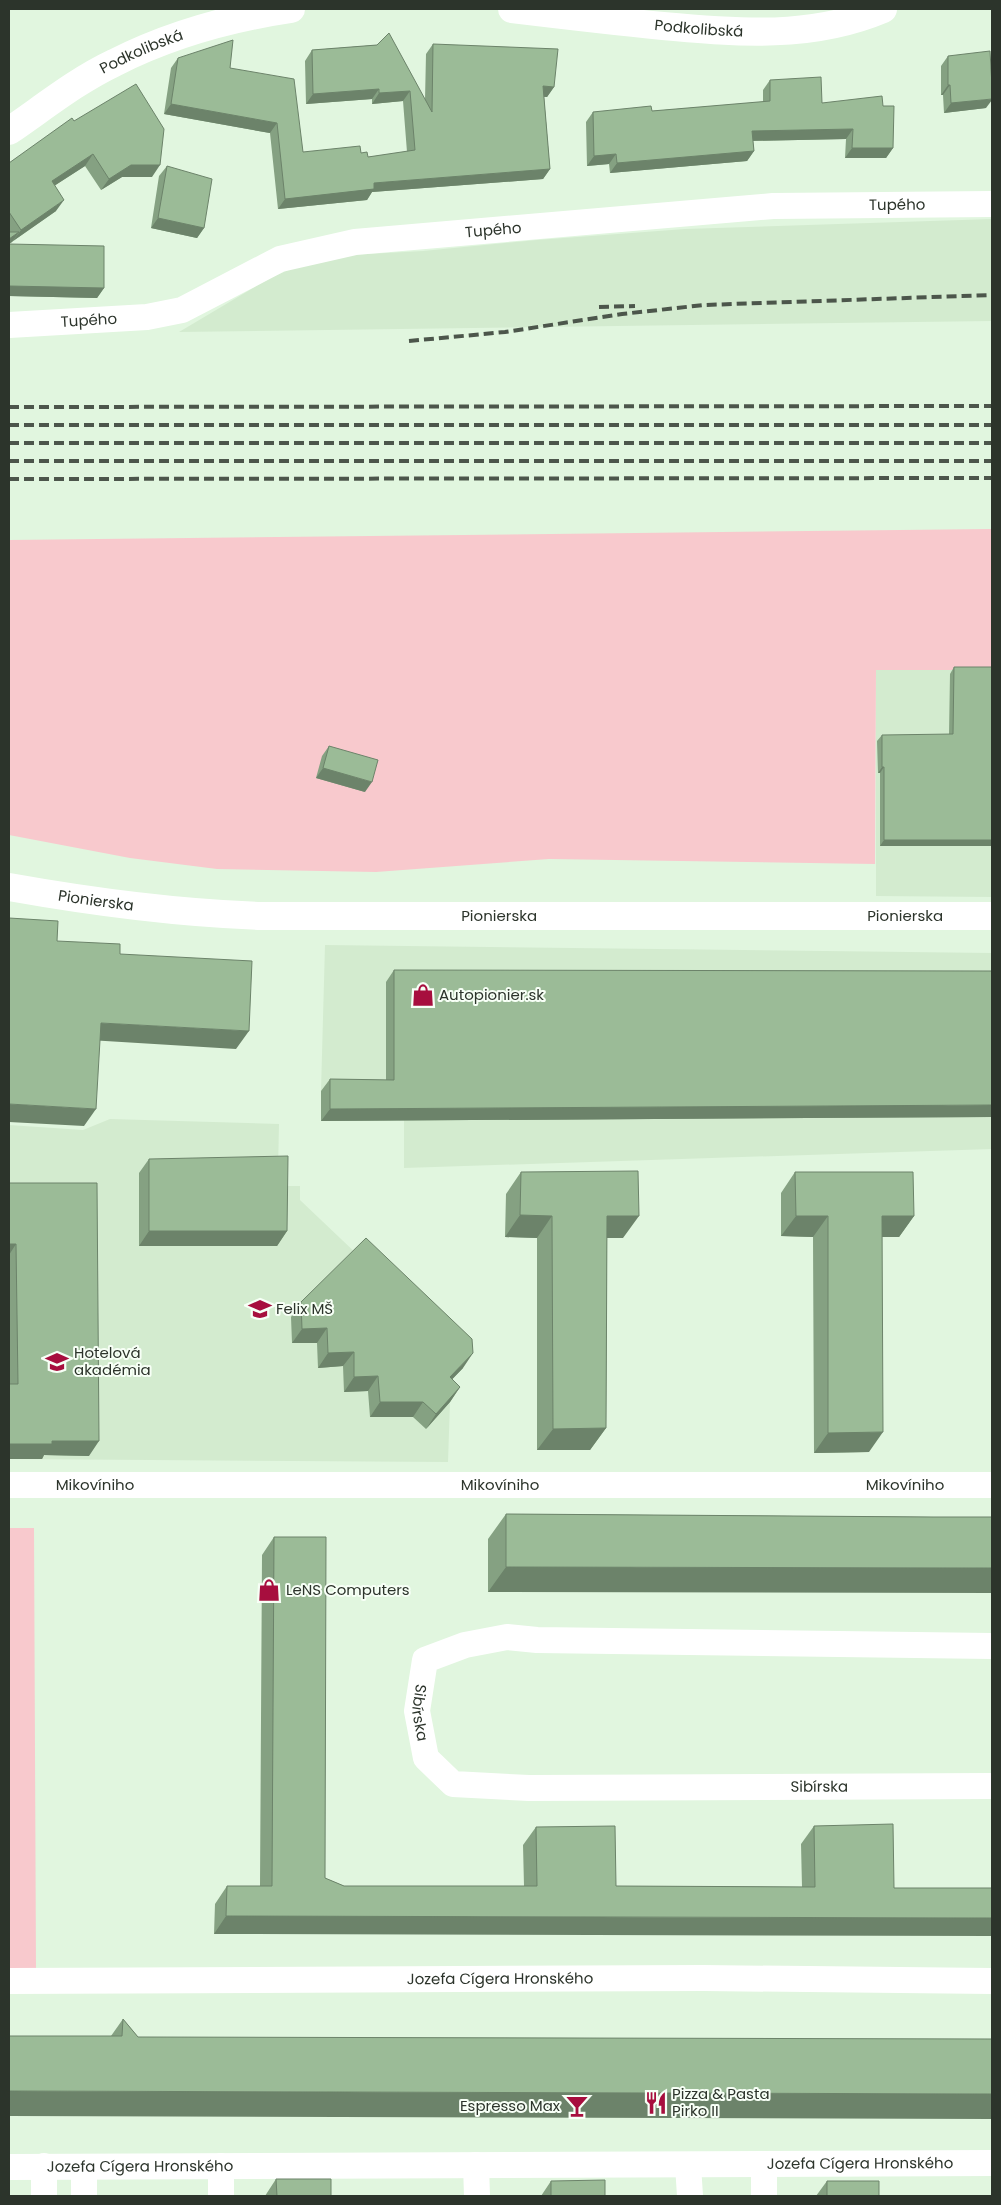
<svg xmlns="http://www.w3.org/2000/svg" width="1001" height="2205" font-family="Poppins,sans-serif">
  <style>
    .built { fill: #d3ebcf }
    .green { fill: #f8c9cd }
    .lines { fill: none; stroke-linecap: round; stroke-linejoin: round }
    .street { stroke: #fff; stroke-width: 26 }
    .secondary { stroke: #fff; stroke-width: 28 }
    .rail { stroke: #4c564b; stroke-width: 4; stroke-dasharray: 10 5; stroke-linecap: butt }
    .wall { fill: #85a182 }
    .shaded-wall { fill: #6c836a }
    .building { fill: #9bbb97; stroke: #6c836a }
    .labels { text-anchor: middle; stroke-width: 4; stroke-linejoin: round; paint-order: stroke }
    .street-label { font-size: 15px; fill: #2c342b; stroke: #f7fff6 }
    .poi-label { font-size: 15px; fill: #2c342b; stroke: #f7fff6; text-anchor: start }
  </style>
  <rect width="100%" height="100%" fill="#e1f6df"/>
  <path class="built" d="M 992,219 L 992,321 L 179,332 L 270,278 L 307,262 L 349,255 L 423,251 L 537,240 L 685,229 Z
    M 876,670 L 992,670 L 992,897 L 876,896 Z
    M 325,945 L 992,953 L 992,1149 L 404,1168 L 404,1092 L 321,1091 Z
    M 110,1119 L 279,1124 L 278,1170 L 285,1186 L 300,1186 L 300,1200 L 462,1354 L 463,1368 L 440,1392 L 450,1402 L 448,1462 L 9,1459 L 9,1125 L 83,1130 Z"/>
  <path class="green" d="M 992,529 L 992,670 L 876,670 L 875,864 L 549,859 L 376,872 L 217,869 L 130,858 L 9,835 L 9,540 Z
    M 9,1528 L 34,1528 L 36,1971 L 9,1971 Z"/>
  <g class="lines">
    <g class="street">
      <path id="s1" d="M 9,325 L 147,317 L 182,310 L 280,259 L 355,242 L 773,206 L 992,204"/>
      <path id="s2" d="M 9,1485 L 992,1485"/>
      <path id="s3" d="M 992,1646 L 537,1640 L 507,1637 L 465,1645 L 425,1660 L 417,1711 L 426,1758 L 453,1784 L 529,1788 L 992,1786"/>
      <path id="s4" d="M 9,1981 L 703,1978 L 992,1981"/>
      <path d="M 764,2164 L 764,2196"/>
      <path d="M 476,2165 L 477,2196"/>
      <path d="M 688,2165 L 690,2196"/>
      <path d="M 44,2166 L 44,2196"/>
      <path id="s5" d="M 9,2167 L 992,2163"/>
      <path d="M 84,2167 L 84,2196"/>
      <path d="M 221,2196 L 221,2166"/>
    </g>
    <g class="secondary">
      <path id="s6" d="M 512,9 C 562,15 613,21 663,26 C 739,33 812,39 883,9"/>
      <path id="s7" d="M 9,131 C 43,108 76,81 114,63 C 169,35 230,18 291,9"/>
      <path id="s8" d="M 9,887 C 93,902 177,913 262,916 L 992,916"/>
    </g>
    <path class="rail" d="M 599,307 L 635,306
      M 409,341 L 505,332 L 622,314 L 704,305 L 992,295
      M 9,407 L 992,406
      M 9,425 L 992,425
      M 9,443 L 992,443
      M 9,461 L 992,461
      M 9,479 L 992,478"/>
  </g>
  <path class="wall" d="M 433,44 L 554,87 L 547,97 L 544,97 L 550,169 L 543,179 L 372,192 L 367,200 L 278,209 L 270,133 L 164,114 L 171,68 L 178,58 L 230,68 L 303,152 L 361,153 L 368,157 L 407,152 L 403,101 L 372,104 L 372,99 L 306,104 L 305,61 L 312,50 L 377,45 L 425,100 L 426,54 Z
    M 948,56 L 986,108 L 944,113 L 943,95 L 941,95 L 941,66 Z
    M 770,80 L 822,103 L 883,106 L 893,148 L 886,158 L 845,158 L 846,139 L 753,141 L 754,151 L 747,161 L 610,173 L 609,164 L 587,166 L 586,122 L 593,112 L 652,111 L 763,102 L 763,90 Z
    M 74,121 L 152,177 L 122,177 L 101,190 L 85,166 L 54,186 L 56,211 L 9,244 L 104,288 L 97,298 L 9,296 L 9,163 Z
    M 167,166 L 204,228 L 197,238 L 151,228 L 159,176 Z
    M 954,667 L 992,846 L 880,846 L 880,773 L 878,773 L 877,741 L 882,735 L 949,735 L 950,674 Z
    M 329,746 L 365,792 L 316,778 L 322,756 Z
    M 394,970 L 992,1117 L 321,1121 L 321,1091 L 330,1079 L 386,1080 L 386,982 Z
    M 149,1159 L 287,1231 L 277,1246 L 139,1246 L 139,1173 Z
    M 521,1172 L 623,1238 L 607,1238 L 606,1428 L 590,1450 L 537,1450 L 537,1238 L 505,1237 L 506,1194 Z
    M 795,1172 L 914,1216 L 899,1237 L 882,1237 L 869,1452 L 814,1453 L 813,1237 L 781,1236 L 781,1193 Z
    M 9,1183 L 89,1456 L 44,1455 L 42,1459 L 9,1459 Z
    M 301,1302 L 463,1368 L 452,1379 L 460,1387 L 450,1402 L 426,1429 L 413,1417 L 370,1417 L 368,1391 L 344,1392 L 343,1366 L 318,1368 L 317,1343 L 292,1343 L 291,1317 Z
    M 506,1514 L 933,1517 L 488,1592 L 488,1539 Z
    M 274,1537 L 325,1878 L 344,1886 L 524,1886 L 523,1845 L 536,1827 L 616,1886 L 802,1887 L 801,1844 L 814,1826 L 894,1888 L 214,1934 L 215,1904 L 227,1886 L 260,1886 L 262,1555 Z
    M 123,2019 L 138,2037 L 111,2036 Z
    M 276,2179 L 331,2196 L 265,2196 Z
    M 551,2181 L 605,2196 L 541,2196 Z
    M 827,2181 L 879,2196 L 816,2196 Z"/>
  <path class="shaded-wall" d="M 948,85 L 950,85 L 943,95 L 941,95 Z
    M 543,86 L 554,87 L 547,97 L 535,96 Z
    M 379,89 L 372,99 L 306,104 L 313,94 Z
    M 410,91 L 403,101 L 372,104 L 379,93 Z
    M 992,99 L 992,100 L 986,108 L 944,113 L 951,103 Z
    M 171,104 L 277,123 L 270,133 L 164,114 Z
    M 853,129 L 846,139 L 745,141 L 752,131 Z
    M 852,148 L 893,148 L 886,158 L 845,158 Z
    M 754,151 L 747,161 L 610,173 L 617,163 Z
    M 93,154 L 85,166 L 43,193 L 52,181 Z
    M 616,154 L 609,164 L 587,166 L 594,156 Z
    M 131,165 L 160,165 L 152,177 L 122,177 L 101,190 L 109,179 Z
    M 550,169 L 543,179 L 372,192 L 367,200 L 278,209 L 285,199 L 374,183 Z
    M 64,200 L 56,211 L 13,241 L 21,230 Z
    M 158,218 L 204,228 L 197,238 L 151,228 Z
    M 19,232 L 12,242 L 9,244 L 9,239 Z
    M 9,286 L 104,288 L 97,298 L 9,296 Z
    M 882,767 L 884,767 L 880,773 L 878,773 Z
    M 323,768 L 372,782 L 365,792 L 316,778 Z
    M 884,840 L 992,840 L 992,846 L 880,846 Z
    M 101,1023 L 249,1031 L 236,1049 L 89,1040 Z
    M 9,1104 L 96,1109 L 84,1126 L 9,1122 Z
    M 992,1105 L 992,1117 L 321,1121 L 330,1109 Z
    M 520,1215 L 552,1216 L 537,1238 L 505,1237 Z
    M 607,1216 L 639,1216 L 623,1238 L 592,1238 Z
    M 796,1216 L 828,1216 L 813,1237 L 781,1236 Z
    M 882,1216 L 914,1216 L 899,1237 L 868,1237 Z
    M 149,1231 L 287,1231 L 277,1246 L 139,1246 Z
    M 9,1244 L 16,1244 L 9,1255 Z
    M 327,1328 L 317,1343 L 292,1343 L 302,1329 Z
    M 354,1352 L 343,1366 L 318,1368 L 328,1353 Z
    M 473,1353 L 463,1368 L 440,1392 L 450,1377 Z
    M 378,1376 L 368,1391 L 344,1392 L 354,1377 Z
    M 460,1387 L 450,1402 L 426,1429 L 436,1414 Z
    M 380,1402 L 423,1402 L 413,1417 L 370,1417 Z
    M 606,1428 L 590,1450 L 537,1450 L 553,1429 Z
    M 883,1432 L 869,1452 L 814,1453 L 828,1433 Z
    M 52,1441 L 99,1441 L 89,1456 L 44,1455 L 42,1459 L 9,1459 L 9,1444 Z
    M 506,1567 L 992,1568 L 992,1593 L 488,1592 Z
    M 226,1916 L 992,1918 L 992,1936 L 214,1934 Z
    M 9,2091 L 992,2094 L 992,2119 L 9,2116 Z"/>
  <path class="building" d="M 389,33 L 432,112 L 433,44 L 558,49 L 554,87 L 543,86 L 550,169 L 374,183 L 374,189 L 285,199 L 277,123 L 171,104 L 178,58 L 233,40 L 230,68 L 294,79 L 303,152 L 360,146 L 361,153 L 367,152 L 368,157 L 415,150 L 410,91 L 379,93 L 379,89 L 313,94 L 312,50 L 377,45 Z
    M 990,51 L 992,86 L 992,99 L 951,103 L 950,85 L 948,85 L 948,56 Z
    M 821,77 L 822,103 L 882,96 L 883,106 L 894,106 L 893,148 L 852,148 L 853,129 L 752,131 L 754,151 L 617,163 L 616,154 L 594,156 L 593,112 L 651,106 L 652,111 L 770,101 L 770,80 Z
    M 136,84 L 164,129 L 160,165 L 131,165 L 109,179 L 93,154 L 52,181 L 64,200 L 21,230 L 9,212 L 9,163 L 72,118 L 74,121 Z
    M 167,166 L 212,179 L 204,228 L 158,218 Z
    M 9,232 L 19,232 L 9,239 Z
    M 9,244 L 104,246 L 104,288 L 9,286 Z
    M 954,667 L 992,667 L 992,840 L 884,840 L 884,767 L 882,767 L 882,735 L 953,734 Z
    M 329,746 L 378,760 L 372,782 L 323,768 Z
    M 9,918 L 58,921 L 57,941 L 120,944 L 120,954 L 252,961 L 249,1031 L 101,1023 L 96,1109 L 9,1104 Z
    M 394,970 L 992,971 L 992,1105 L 330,1109 L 330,1079 L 394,1080 Z
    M 288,1156 L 287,1231 L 149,1231 L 149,1159 Z
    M 638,1171 L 639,1216 L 607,1216 L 606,1428 L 553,1429 L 552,1216 L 520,1215 L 521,1172 Z
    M 795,1172 L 913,1172 L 914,1216 L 882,1216 L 883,1432 L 828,1433 L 828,1216 L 796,1216 Z
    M 9,1183 L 97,1183 L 99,1441 L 52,1441 L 52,1444 L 9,1444 L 9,1384 L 18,1384 L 16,1244 L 9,1244 Z
    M 366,1238 L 472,1339 L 473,1353 L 450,1377 L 460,1387 L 436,1414 L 423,1402 L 380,1402 L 378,1376 L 354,1377 L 354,1352 L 328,1353 L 327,1328 L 302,1329 L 301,1302 Z
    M 506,1514 L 933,1517 L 992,1517 L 992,1568 L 506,1567 Z
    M 274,1537 L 326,1537 L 325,1878 L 344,1886 L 537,1886 L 536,1827 L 615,1826 L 616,1886 L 815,1887 L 814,1826 L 893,1824 L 894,1888 L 992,1888 L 992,1918 L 226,1916 L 227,1886 L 272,1886 Z
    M 123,2019 L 138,2037 L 992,2039 L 992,2094 L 9,2091 L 9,2036 L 122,2036 Z
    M 276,2179 L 331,2179 L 331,2196 L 277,2196 Z
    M 605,2180 L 605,2196 L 551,2196 L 551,2181 Z
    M 827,2181 L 879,2181 L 879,2196 L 827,2196 Z"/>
  <defs>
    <symbol id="shop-bare" viewBox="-9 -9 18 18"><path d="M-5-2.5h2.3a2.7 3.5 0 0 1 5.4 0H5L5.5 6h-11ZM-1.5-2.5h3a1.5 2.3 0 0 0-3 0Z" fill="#a70e3e" stroke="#f7fff6" stroke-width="2.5" paint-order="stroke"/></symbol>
    <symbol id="school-bare" viewBox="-9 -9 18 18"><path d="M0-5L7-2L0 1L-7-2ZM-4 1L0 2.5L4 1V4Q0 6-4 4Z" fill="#a70e3e" stroke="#f7fff6" stroke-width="2.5" paint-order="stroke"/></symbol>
    <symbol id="restaurant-bare" viewBox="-9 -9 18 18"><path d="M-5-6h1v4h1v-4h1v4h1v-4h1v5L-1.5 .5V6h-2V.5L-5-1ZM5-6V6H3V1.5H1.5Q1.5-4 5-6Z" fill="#a70e3e" stroke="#f7fff6" stroke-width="2.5" paint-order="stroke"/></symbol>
    <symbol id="bar-bare" viewBox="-9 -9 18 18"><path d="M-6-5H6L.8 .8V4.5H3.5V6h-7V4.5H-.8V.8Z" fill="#a70e3e" stroke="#f7fff6" stroke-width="2.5" paint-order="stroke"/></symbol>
  </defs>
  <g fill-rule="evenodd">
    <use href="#shop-bare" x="407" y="979" width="32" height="32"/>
    <use href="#school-bare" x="244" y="1293" width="32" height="32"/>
    <use href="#school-bare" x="41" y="1346" width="32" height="32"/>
    <use href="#shop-bare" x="253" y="1574" width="32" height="32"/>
    <use href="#restaurant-bare" x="640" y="2087" width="32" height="32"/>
    <use href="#bar-bare" x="561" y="2090" width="32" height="32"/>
  </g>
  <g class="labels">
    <g class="street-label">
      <text dy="5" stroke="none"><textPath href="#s6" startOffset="188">Podkolibská</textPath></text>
      <text dy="5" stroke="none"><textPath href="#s7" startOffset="155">Podkolibská</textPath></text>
      <text dy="5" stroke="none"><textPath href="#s1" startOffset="905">Tupého</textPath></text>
      <text dy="5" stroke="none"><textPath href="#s1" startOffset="500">Tupého</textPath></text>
      <text dy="5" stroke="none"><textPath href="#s1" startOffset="80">Tupého</textPath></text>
      <text dy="5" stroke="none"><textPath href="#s8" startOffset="88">Pionierska</textPath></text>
      <text dy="5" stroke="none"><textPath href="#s8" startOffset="492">Pionierska</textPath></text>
      <text dy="5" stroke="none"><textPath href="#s8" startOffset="898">Pionierska</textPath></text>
      <text dy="5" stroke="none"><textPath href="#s2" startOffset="86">Mikovíniho</textPath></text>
      <text dy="5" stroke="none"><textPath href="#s2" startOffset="491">Mikovíniho</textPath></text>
      <text dy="5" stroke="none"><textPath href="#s2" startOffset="896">Mikovíniho</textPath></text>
      <text dy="5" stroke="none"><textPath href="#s3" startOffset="624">Sibírska</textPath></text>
      <text dy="5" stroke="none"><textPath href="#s3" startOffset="1074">Sibírska</textPath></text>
      <text dy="5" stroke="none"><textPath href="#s4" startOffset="491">Jozefa Cígera Hronského</textPath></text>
      <text dy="5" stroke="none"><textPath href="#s5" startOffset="851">Jozefa Cígera Hronského</textPath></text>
      <text dy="5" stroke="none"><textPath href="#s5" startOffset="131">Jozefa Cígera Hronského</textPath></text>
    </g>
    <g class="poi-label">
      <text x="439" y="1000">Autopionier.sk</text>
      <text x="276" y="1314">Felix MŠ</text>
      <text x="74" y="1358">Hotelová<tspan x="74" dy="17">akadémia</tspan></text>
      <text x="286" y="1595">LeNS Computers</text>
      <text x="672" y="2099">Pizza &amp; Pasta<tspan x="672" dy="17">Pirko II</tspan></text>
      <text x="560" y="2111" text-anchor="end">Espresso Max</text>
    </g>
  </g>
  <rect width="1001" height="2205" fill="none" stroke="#2c342b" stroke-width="20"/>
</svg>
